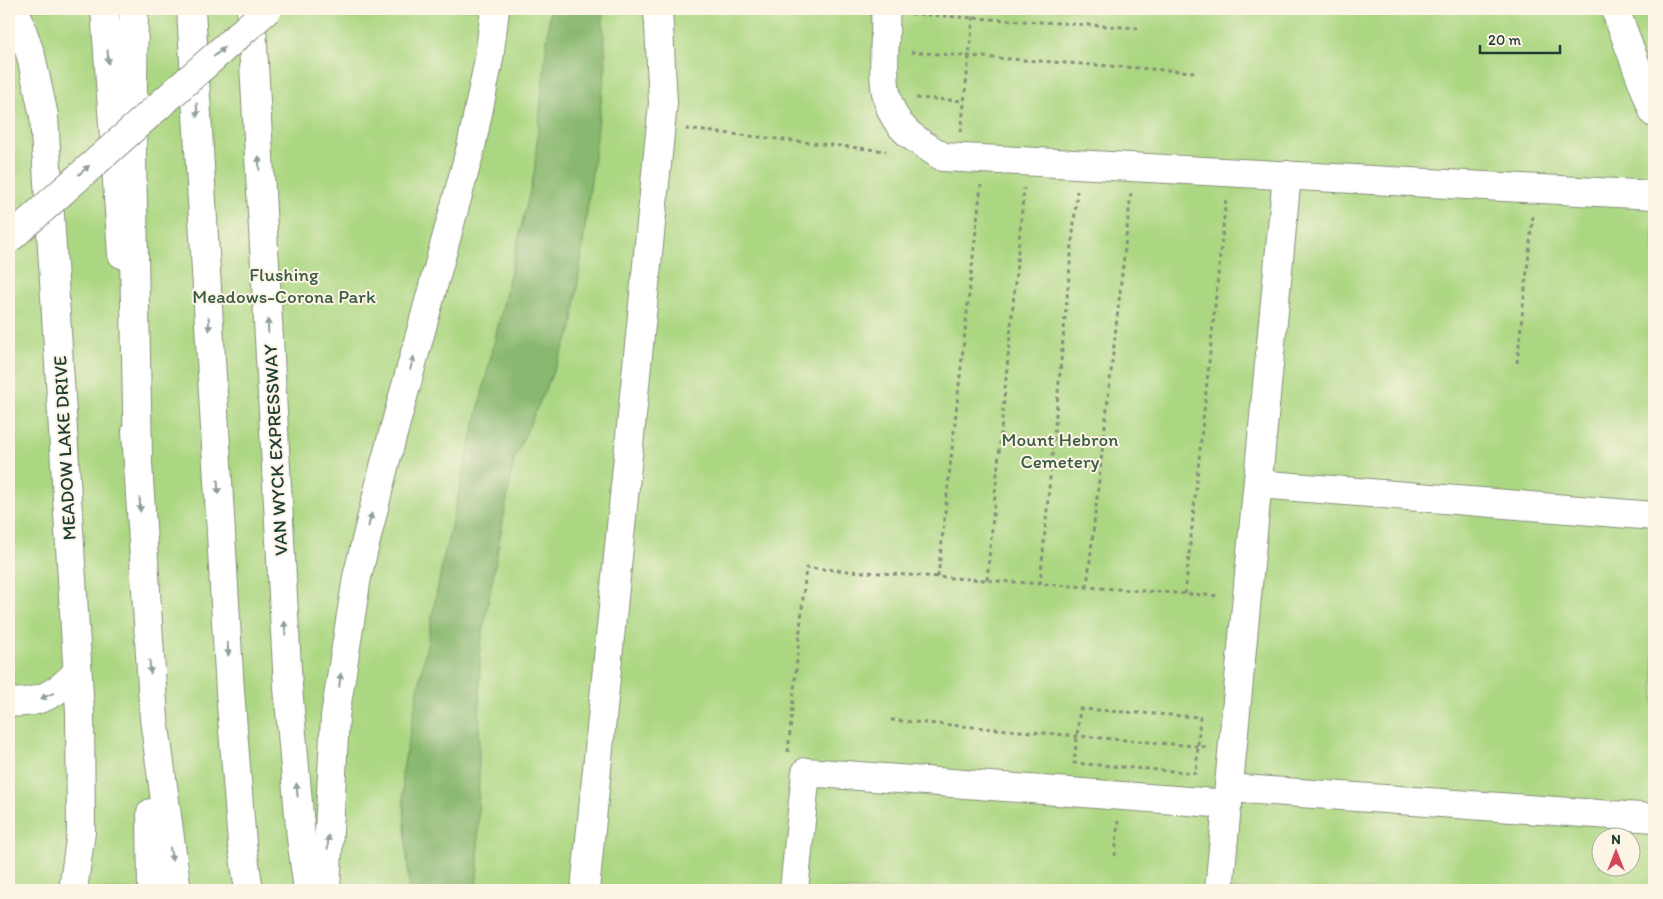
<svg xmlns="http://www.w3.org/2000/svg" width="1663" height="899" font-family="Itim,sans-serif">
  <style>
    .green { fill: #acd782; stroke: #668a5b; fill-rule: evenodd }
    .forest { fill: #89b870; stroke: #547a52 }
    .lines { fill: none; stroke-linecap: round; stroke-linejoin: round }
    .minor-casing { stroke: #86907a; stroke-width: 30 }
    .highway-casing { stroke: #86907a; stroke-width: 30 }
    .path { stroke: #86907a; stroke-width: 3; stroke-dasharray: 4 4; stroke-linecap: butt }
    .minor { stroke: #fff; stroke-width: 28 }
    .highway { stroke: #fff; stroke-width: 28 }
    .highway-bridge-casing { stroke: #86907a; stroke-width: 30; stroke-linecap: butt }
    .highway-bridge { stroke: #fff; stroke-width: 28 }
    .oneway { fill: #8f9e9a }
    .labels { text-anchor: middle; stroke-width: 4; stroke-linejoin: round; paint-order: stroke }
    .park-label { font-size: 19px; fill: #3b5c44; stroke: #fcf5e5 }
    .street-label { font-size: 19px; fill: #1f3d34; stroke: #fcf5e5 }
  </style>
  <rect width="100%" height="100%" fill="#fcf5e5"/>
  <filter id="ink" filterUnits="userSpaceOnUse"><feTurbulence type="fractalNoise" baseFrequency=".02" numOctaves="2"/><feDisplacementMap in="SourceGraphic" scale="10" xChannelSelector="R" yChannelSelector="G"/><feConvolveMatrix kernelMatrix="1 2 1 2 8 2 1 2 1" color-interpolation-filters="sRGB"/></filter>
  <filter id="wash" filterUnits="userSpaceOnUse"><feTurbulence type="fractalNoise" baseFrequency=".0096" numOctaves="4" result="noise"/><feDisplacementMap in="SourceGraphic" scale="20" xChannelSelector="R" yChannelSelector="G"/><feGaussianBlur stdDeviation="1.12" result="paint"/><feColorMatrix in="noise" values="0 0 0 0 0 0 0 0 0 0 0 0 0 0 0 0 0 1.4 0 .05"/><feComposite in="paint" operator="in"/></filter>
  <g filter="url(#wash)">
    <rect width="100%" height="100%" fill="#ece2c1"/>
    <path class="green" d="M 9,9 L 1654,9 L 1654,890 L 9,890 ZM 1600,836 L 1630,836 L 1630,866 L 1600,866 Z"/>
    <path class="forest" d="M 550,9 L 602,9 L 606,64 L 572,329 L 514,460 L 480,648 L 478,864 L 476,890 L 409,890 L 402,774 L 443,560 L 534,173 Z"/>
  </g>
  <g filter="url(#ink)">
    <g class="lines">
      <defs>
        <path id="minor" d="M 15,9 L 31,56 L 44,116 L 80,712 L 81,832 L 73,890
          M 105,9 L 122,254
          M 885,9 C 888,49 872,102 908,133 C 918,142 931,149 943,157 L 1654,195
          M 1615,9 L 1654,113
          M 136,431 L 154,719 L 177,890
          M 1258,484 L 1654,516
          M 1229,788 L 1654,818
          M 151,813 L 152,890
          M 585,890 L 663,103 L 658,9
          M 794,890 L 806,772 L 1228,804
          M 1219,890 L 1287,175"/>
        <path id="highway" d="M 134,9 L 132,157 L 138,456
          M 191,9 L 230,691 L 242,844 L 249,890
          M 251,9 L 288,687 L 301,838 L 308,890
          M 9,702 C 38,705 58,693 77,672
          M 326,890 L 335,716 L 357,577 L 385,463 L 471,147 L 489,59 L 495,9"/>
      </defs>
      <use href="#minor" class="minor-casing"/>
      <use href="#highway" class="highway-casing"/>
      <path class="path" d="M 911,14 L 1138,28
        M 911,52 L 1194,72
        M 916,98 L 964,101
        M 686,129 L 886,151
        M 961,132 L 974,9
        M 1517,363 L 1533,215
        M 938,577 L 981,185
        M 987,580 L 1024,188
        M 1040,584 L 1077,191
        M 1087,587 L 1131,193
        M 1185,594 L 1226,199
        M 1080,709 L 1200,717 L 1196,773 L 1074,763 Z
        M 891,720 L 1207,747
        M 788,752 L 806,568 L 1219,596
        M 1115,856 L 1118,821"/>
      <use href="#minor" class="minor"/>
      <use href="#highway" class="highway"/>
      <defs>
        <path id="highway-bridge" d="M 9,239 L 268,9"/>
      </defs>
      <use href="#highway-bridge" class="highway-bridge-casing"/>
      <use href="#highway-bridge" class="highway-bridge"/>
    </g>
    <defs><path id="oneway-solid" d="M-6-.8H1V-3.2L6.5 0L1 3.2V.8H-6Z" transform="scale(1.25)"/></defs>
    <g class="oneway">
      <use href="#oneway-solid" transform="translate(219 52) rotate(-41)"/>
      <use href="#oneway-solid" transform="translate(108 57) rotate(87)"/>
      <use href="#oneway-solid" transform="translate(197 110) rotate(87)"/>
      <use href="#oneway-solid" transform="translate(259 163) rotate(-93)"/>
      <use href="#oneway-solid" transform="translate(84 170) rotate(-41)"/>
      <use href="#oneway-solid" transform="translate(209 324) rotate(87)"/>
      <use href="#oneway-solid" transform="translate(268 326) rotate(-93)"/>
      <use href="#oneway-solid" transform="translate(412 363) rotate(-75)"/>
      <use href="#oneway-solid" transform="translate(218 487) rotate(87)"/>
      <use href="#oneway-solid" transform="translate(140 505) rotate(87)"/>
      <use href="#oneway-solid" transform="translate(370 520) rotate(-76)"/>
      <use href="#oneway-solid" transform="translate(285 628) rotate(-94)"/>
      <use href="#oneway-solid" transform="translate(228 649) rotate(87)"/>
      <use href="#oneway-solid" transform="translate(150 667) rotate(86)"/>
      <use href="#oneway-solid" transform="translate(340 680) rotate(-83)"/>
      <use href="#oneway-solid" transform="translate(47 696) rotate(156)"/>
      <use href="#oneway-solid" transform="translate(297 790) rotate(-95)"/>
      <use href="#oneway-solid" transform="translate(328 842) rotate(-87)"/>
      <use href="#oneway-solid" transform="translate(171 854) rotate(82)"/>
    </g>
  </g>
  <g class="labels">
    <g class="park-label">
      <text x="284" y="281">Flushing<tspan x="284" dy="22">Meadows-Corona Park</tspan></text>
      <text x="1060" y="446">Mount Hebron<tspan x="1060" dy="22">Cemetery</tspan></text>
    </g>
    <g class="street-label">
      <text transform="translate(64 448) rotate(-93)" y="7">MEADOW LAKE DRIVE</text>
      <text transform="translate(275 450) rotate(-93)" y="7">VAN WYCK EXPRESSWAY</text>
    </g>
  </g>
  <rect width="1663" height="899" fill="none" stroke="#fcf5e5" stroke-width="30"/>
  <g transform="translate(1616 852)"><circle r="24" fill="#fcf5e5" stroke="#a4ab9e"/>
  <path d="M0-4L9 19L0 12L-9 19Z" fill="#d1495b"/>
  <text y="-8" font-size="14" font-weight="bold" text-anchor="middle" fill="#1f3d34">N</text>
  </g>
  <path d="M1480 45v8h80v-8" fill="none" stroke="#1f3d34" stroke-width="2.5"/>
  <text x="1488" y="45" font-size="15" fill="#1f3d34" stroke="#fcf5e5" stroke-width="4" paint-order="stroke">20 m</text>
</svg>
